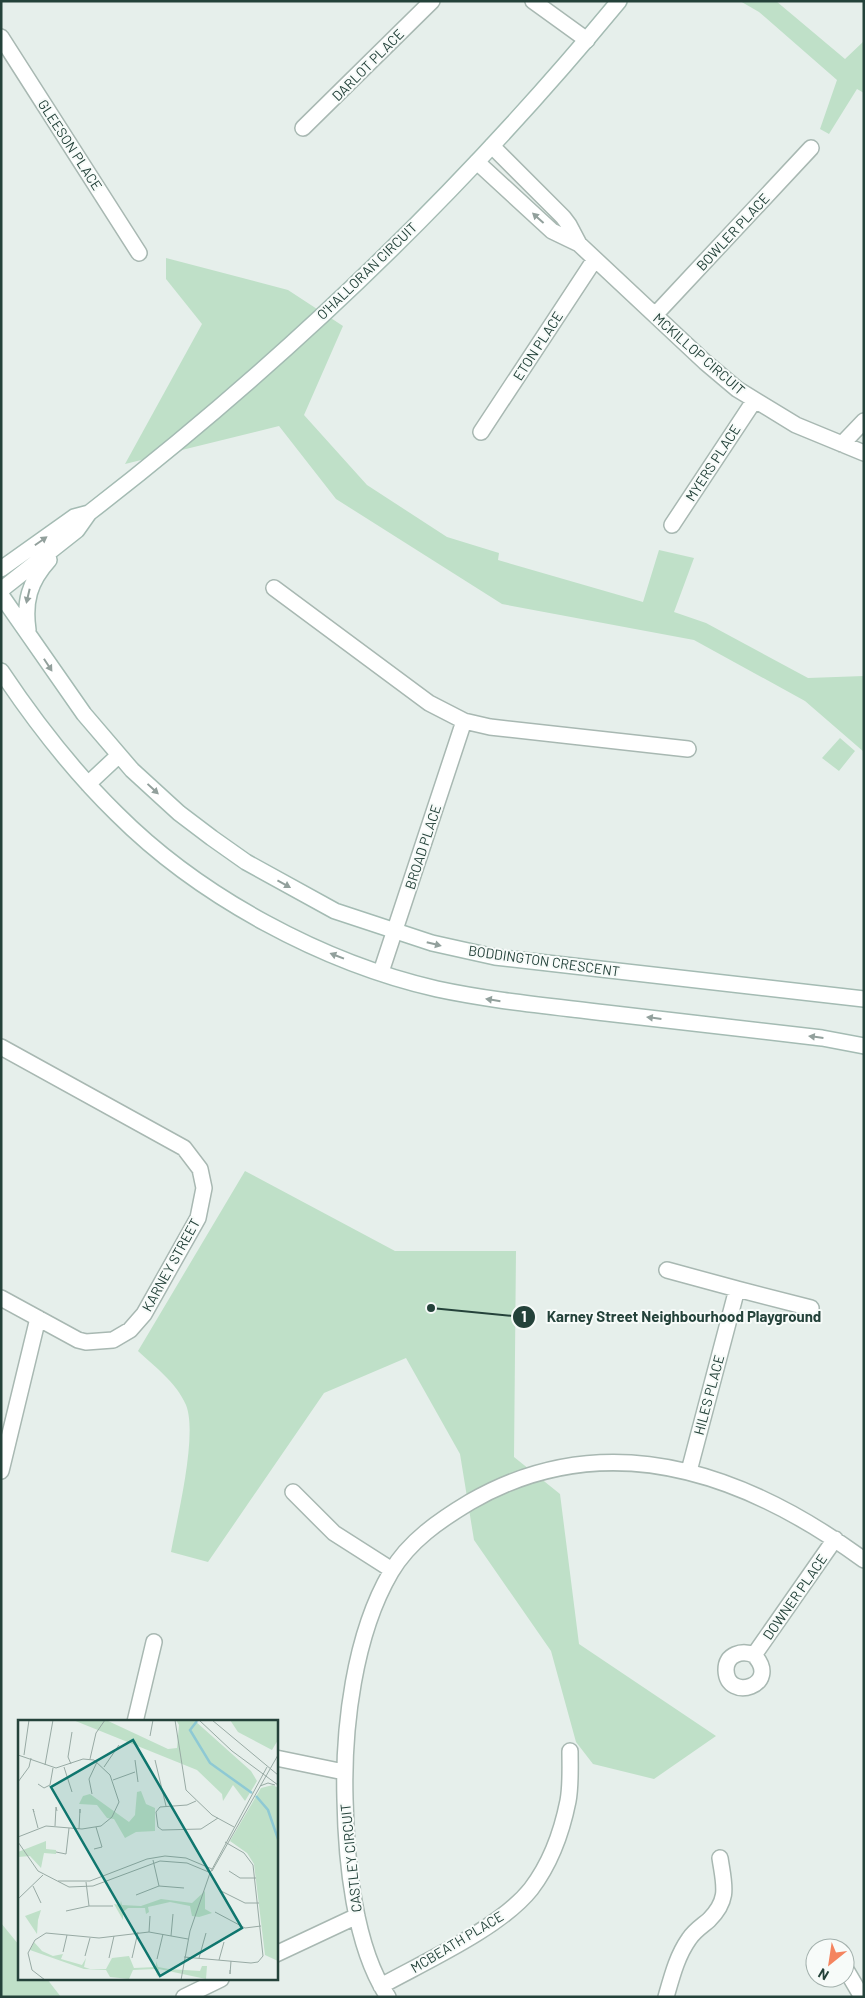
<svg xmlns="http://www.w3.org/2000/svg" width="865" height="1998" font-family="Barlow,sans-serif">
  <style>
    .park { fill: #bfe0c8 }
    .lines { fill: none; stroke-linecap: round; stroke-linejoin: round }
    .street-casing { stroke: #a8b8b2; stroke-width: 18 }
    .secondary-casing { stroke: #a4bbb3; stroke-width: 18 }
    .street { stroke: #fff; stroke-width: 15 }
    .secondary { stroke: #fff; stroke-width: 15 }
    .oneway { fill: #92a09c }
    .labels { text-anchor: middle; stroke-width: 4; stroke-linejoin: round; paint-order: stroke }
    .street-label { font-size: 14px; fill: #24423a; stroke: #f7fbf9 }
    .inset-river { fill: none; stroke: #8ec9d4; stroke-width: 2.5 }
    .inset-road { fill: none; stroke: #98aaa4; stroke-width: 1 }
    .view { fill: #0f766e; fill-opacity: 0.15; stroke: #0f766e; stroke-width: 2.5 }
    .inset-edge { fill: none; stroke: #24423a; stroke-width: 2.5 }
    .leader { fill: none; stroke: #24423a; stroke-width: 2 }
    .callout-dot { fill: #24423a; stroke: #f7fbf9; stroke-width: 2 }
    .mark-label { font-size: 15px; text-anchor: middle; font-weight: bold; fill: #fff }
    .callout-label { font-size: 15px; text-anchor: middle; font-weight: bold; fill: #24423a; stroke: #f7fbf9; stroke-width: 4; stroke-linejoin: round; paint-order: stroke }
  </style>
  <rect width="100%" height="100%" fill="#e6efeb"/>
  <path class="park" d="M 740,1 L 776,1 L 845,59 L 864,41 L 864,93 L 857,89 L 829,134 L 820,129 L 837,80 L 759,12 Z
    M 166,258 L 288,290 L 343,326 L 304,415 L 367,485 L 447,537 L 499,553 L 498,560 L 643,602 L 659,550 L 694,558 L 674,612 L 706,623 L 808,678 L 864,676 L 864,752 L 805,701 L 694,640 L 502,604 L 336,499 L 279,426 L 125,464 L 202,324 L 166,279 Z
    M 840,738 L 855,751 L 839,771 L 822,758 Z
    M 245,1171 L 395,1251 L 516,1251 L 514,1457 L 560,1494 L 579,1644 L 716,1736 L 654,1779 L 593,1764 L 576,1742 L 551,1651 L 474,1540 L 460,1454 L 406,1358 L 324,1393 L 208,1562 L 171,1552 C 177,1518 198,1435 186,1405 C 176,1382 155,1367 138,1351 Z
    M 1,1923 L 19,1945 L 19,1979 L 47,1979 L 61,1997 L 1,1997 Z"/>
  <g class="lines">
    <defs>
      <path id="street" d="M 533,1 L 587,40
        M 1,37 L 139,253
        M 303,128 L 432,1
        M 492,146 L 563,217 L 569,225 L 579,244 L 705,362 L 737,389 L 796,425 L 864,453
        M 477,162 L 552,231 L 579,244
        M 655,315 L 811,148
        M 481,432 L 595,259
        M 842,444 L 864,421
        M 672,525 L 754,401
        M 274,588 L 429,703 L 464,721
        M 381,972 L 464,721 L 490,727 L 688,749
        M 1,1047 L 184,1148 L 200,1169 L 204,1188 L 198,1218 L 144,1314 L 130,1330 L 113,1340 L 86,1342 L 78,1340 L 1,1298
        M 667,1270 L 737,1289
        M 1,1471 L 38,1318
        M 689,1471 L 737,1289 L 811,1308
        M 293,1492 L 334,1533 L 392,1570
        M 754,1655 C 742,1650 726,1654 726,1670 C 727,1703 782,1685 754,1655 L 835,1539
        M 135,1722 L 154,1642
        M 276,1758 L 344,1772
        M 276,1954 L 357,1916
        M 845,1968 L 862,1997
        M 381,1986 C 426,1961 500,1928 531,1889 C 550,1864 562,1831 568,1801 C 571,1785 570,1767 570,1751
        M 184,1997 L 221,1979
        M 388,1997 C 354,1947 346,1859 345,1799 C 343,1728 354,1635 391,1572 C 409,1541 440,1520 470,1502 C 607,1423 745,1473 864,1560
        M 666,1997 C 672,1976 677,1956 689,1939 C 694,1931 702,1926 709,1920 C 730,1899 724,1885 720,1858"/>
      <path id="secondary" d="M 1,569 L 74,517 L 89,513
        M 1,590 L 77,530 L 89,513 C 283,363 462,191 619,1
        M 1,595 L 84,714 L 132,770 L 179,813 L 212,838 L 246,862 L 335,911 L 432,943 L 495,957 L 864,999
        M 28,630 C 24,602 29,582 49,560
        M 1,671 C 35,722 73,771 117,814 C 200,897 323,963 437,989 C 493,1001 549,1006 606,1013 C 678,1021 750,1029 822,1038 L 864,1046
        M 88,784 L 119,755"/>
    </defs>
    <use href="#street" class="street-casing"/>
    <use href="#secondary" class="secondary-casing"/>
    <use href="#street" class="street"/>
    <use href="#secondary" class="secondary"/>
  </g>
  <defs><path id="oneway-solid" d="M-6-.8H1V-3.2L6.5 0L1 3.2V.8H-6Z" transform="scale(1.25)"/></defs>
  <g class="oneway">
    <use href="#oneway-solid" transform="translate(538 218) rotate(-138)"/>
    <use href="#oneway-solid" transform="translate(41 541) rotate(-35)"/>
    <use href="#oneway-solid" transform="translate(28 596) rotate(103)"/>
    <use href="#oneway-solid" transform="translate(48 665) rotate(57)"/>
    <use href="#oneway-solid" transform="translate(153 789) rotate(43)"/>
    <use href="#oneway-solid" transform="translate(284 884) rotate(29)"/>
    <use href="#oneway-solid" transform="translate(434 944) rotate(14)"/>
    <use href="#oneway-solid" transform="translate(337 956) rotate(-159)"/>
    <use href="#oneway-solid" transform="translate(493 1000) rotate(-171)"/>
    <use href="#oneway-solid" transform="translate(654 1018) rotate(-173)"/>
    <use href="#oneway-solid" transform="translate(816 1037) rotate(-173)"/>
  </g>
  <g class="labels">
    <g class="street-label">
      <text transform="translate(368 65) rotate(-45)" y="5">DARLOT PLACE</text>
      <text transform="translate(70 145) rotate(57)" y="5">GLEESON PLACE</text>
      <text transform="translate(733 232) rotate(-47)" y="5">BOWLER PLACE</text>
      <text transform="translate(367 271) rotate(-44)" y="5">O'HALLORAN CIRCUIT</text>
      <text transform="translate(538 346) rotate(-57)" y="5">ETON PLACE</text>
      <text transform="translate(699 354) rotate(41)" y="5">MCKILLOP CIRCUIT</text>
      <text transform="translate(713 463) rotate(-57)" y="5">MYERS PLACE</text>
      <text transform="translate(423 847) rotate(-72)" y="5">BROAD PLACE</text>
      <text transform="translate(544 961) rotate(8)" y="5">BODDINGTON CRESCENT</text>
      <text transform="translate(171 1265) rotate(-61)" y="5">KARNEY STREET</text>
      <text transform="translate(709 1395) rotate(-75)" y="5">HILES PLACE</text>
      <text transform="translate(795 1597) rotate(-55)" y="5">DOWNER PLACE</text>
      <text transform="translate(351 1858) rotate(-96)" y="5">CASTLEY CIRCUIT</text>
      <text transform="translate(457 1942) rotate(-31)" y="5">MCBEATH PLACE</text>
    </g>
  </g>
  <g transform="translate(18 1720)">
    <rect width="260" height="260" fill="#e6efeb"/>
    <path d="M 55,0 L 88,0 L 150,29 L 159,28 L 161,5 L 158,0 L 176,0 L 233,51 L 239,61 L 227,81 L 215,65 L 205,81 L 204,74 L 179,50 ZM 212,0 L 260,0 L 260,20 L 254,30 L 220,12 ZM 255,65 L 260,68 L 260,241 L 247,235 L 236,144 L 229,133 L 212,121 L 243,68 ZM 123,71 L 128,84 L 137,88 L 137,111 L 118,112 L 107,118 L 96,99 L 89,98 L 79,85 L 61,84 L 65,76 L 72,74 L 111,102 L 117,95 L 119,72 ZM 28,121 L 28,129 L 38,130 L 38,134 L 26,133 L 23,148 L 12,136 L 0,137 L 0,132 ZM 187,171 L 187,189 L 194,193 L 181,197 L 174,196 L 172,186 L 152,182 L 130,187 L 131,192 L 128,194 L 127,188 L 110,188 L 105,192 L 105,200 L 96,184 L 102,185 L 103,181 L 104,185 L 123,186 L 143,179 L 174,183 ZM 23,190 L 20,200 L 19,214 L 7,196 ZM 16,222 L 24,231 L 35,236 L 45,234 L 43,239 L 64,245 L 68,238 L 66,247 L 72,249 L 88,249 L 94,238 L 111,236 L 116,248 L 138,247 L 138,241 L 140,247 L 151,249 L 182,251 L 184,246 L 189,246 L 188,259 L 141,249 L 139,257 L 138,249 L 115,250 L 111,259 L 92,257 L 88,250 L 66,249 L 12,230 Z" fill="#bfe0c8"/>
    <path d="M 244,109 L 247,124 L 243,129 L 233,120 Z" fill="#bfe0c8"/>
    <path class="inset-river" d="M 179,1 L 172,10 L 192,43 L 234,73M 238,76 L 250,90 L 260,119"/>
    <path class="inset-road" d="M 157,0 L 168,70 L 194,95 L 216,107M 181,0 L 214,31 L 260,65M 194,0 L 260,55M 132,16 L 135,0M 0,35 L 38,48 L 65,39 L 76,40 L 92,55 L 101,82 L 94,97 L 83,106 L 64,109 L 28,106 L 0,117M 6,35 L 11,0M 72,39 L 78,13 L 87,0M 117,40 L 120,62M 137,40 L 148,86M 53,44 L 50,37 L 54,12M 27,45 L 35,0M 46,47 L 54,72M 86,47 L 101,25M 95,60 L 117,52M 0,62 L 11,47 L 13,38M 20,64 L 26,68 L 32,65 L 35,48M 242,66 L 250,63 L 257,65M 74,74 L 71,59 L 79,42M 178,81 L 169,85 L 142,87 L 138,92 L 140,107 L 144,110 L 183,109 L 200,98M 16,92 L 15,89 L 20,108M 37,106 L 38,87 L 39,91M 61,109 L 62,89 L 62,93M 0,122 L 20,151 L 51,167 L 75,166 L 142,141 L 169,143 L 193,153M 76,129 L 84,127 L 78,107M 38,132 L 48,134 L 51,108M 194,151 L 260,35M 211,151 L 222,158 L 238,158M 40,161 L 72,161 L 129,139 L 147,136 L 168,138 L 194,149M 15,166 L 23,183M 141,166 L 166,168M 203,171 L 227,183 L 241,183M 118,175 L 141,166 L 135,140M 0,179 L 25,155M 71,186 L 95,186M 48,191 L 71,186 L 68,162M 197,192 L 227,208 L 243,206M 131,212 L 132,196M 153,216 L 155,194M 45,232 L 49,215M 67,236 L 72,218M 166,237 L 233,243 L 240,242 L 245,236 L 235,145 L 226,133 L 207,122M 91,238 L 96,216M 114,238 L 120,212M 181,238 L 188,213M 139,239 L 145,214M 201,240 L 206,222M 212,250 L 212,254 L 213,241M 27,260 L 14,250 L 10,233 L 17,220 L 28,213 L 81,218 L 131,212 L 170,219M 163,260 L 172,211 L 192,153 L 249,47"/>
    <path class="view" d="M 115,20 L 224,208 L 142,256 L 33,67 Z"/>
    <rect width="260" height="260" class="inset-edge"/>
  </g>
  <path class="leader" d="M431 1308L524 1317"/>
  <g class="callout-dot">
    <circle cx="431" cy="1308" r="5"/>
    <circle cx="524" cy="1317" r="12"/>
  </g>
  <g class="mark-label">
    <text x="524" y="1322">1</text>
  </g>
  <g class="callout-label">
    <text x="684" y="1322">Karney Street Neighbourhood Playground</text>
  </g>
  <rect width="865" height="1998" fill="none" stroke="#24423a" stroke-width="5"/>
  <g transform="translate(830 1963) rotate(210)"><circle r="24" fill="#f7fbf9" stroke="#a3b1ad"/>
  <path d="M0-4L9 19L0 12L-9 19Z" fill="#f4845f"/>
  <text y="-8" font-size="14" font-weight="bold" text-anchor="middle" fill="#24423a">N</text>
  </g>
</svg>
